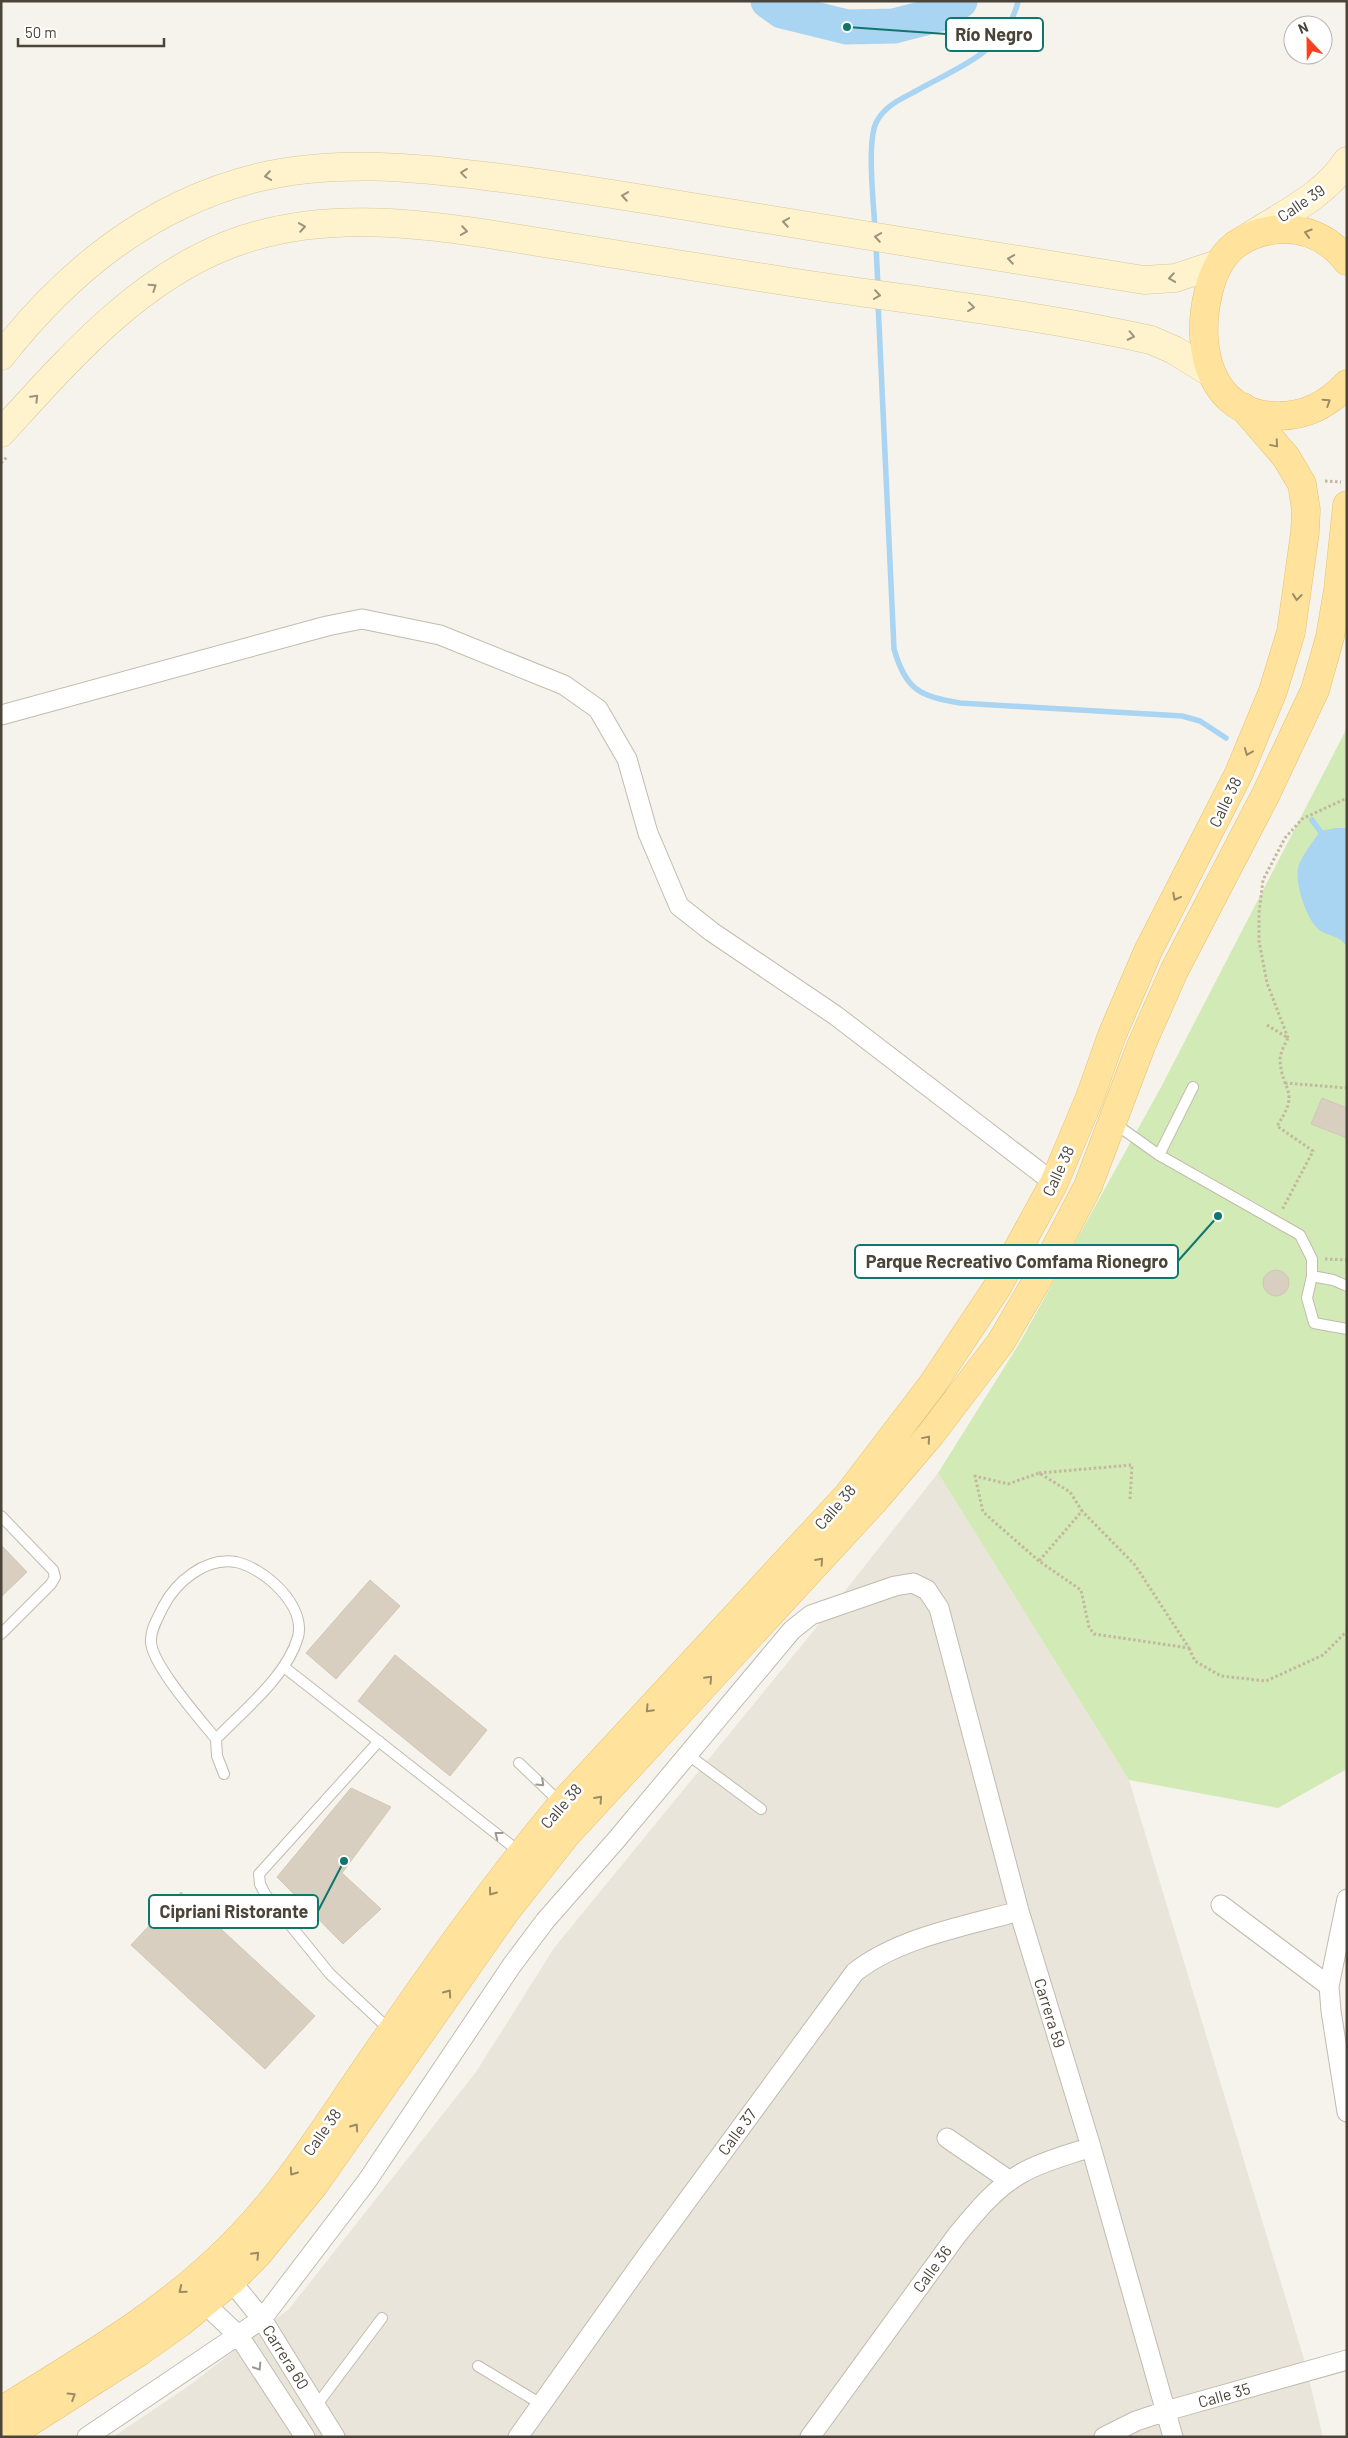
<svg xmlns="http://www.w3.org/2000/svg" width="1348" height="2438" font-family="Barlow,sans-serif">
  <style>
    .residential { fill: #eae5da }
    .green { fill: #d2eab5 }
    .water { fill: #a9d4f2 }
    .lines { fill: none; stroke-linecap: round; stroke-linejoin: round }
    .stream { stroke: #a9d4f2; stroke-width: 5.5 }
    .river { stroke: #a9d4f2; stroke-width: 35 }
    .building { fill: #d8cfc1; stroke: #d3c7b4 }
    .lane-casing { stroke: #c2bbae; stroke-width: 12 }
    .street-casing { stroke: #c2bbae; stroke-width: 21 }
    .secondary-casing { stroke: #d6c79b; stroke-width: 29 }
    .primary-casing { stroke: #e6c16a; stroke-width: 29 }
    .path { stroke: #c4b79f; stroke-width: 3; stroke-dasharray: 2.5 2.5; stroke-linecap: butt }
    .lane { stroke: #fff; stroke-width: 10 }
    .street { stroke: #fff; stroke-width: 19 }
    .secondary { stroke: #fff3cd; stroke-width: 28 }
    .primary { stroke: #ffe39c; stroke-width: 28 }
    .oneway { stroke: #9c937c }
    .oneway2 { stroke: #9c8c66 }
    .oneway3 { stroke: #9c9892 }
    .labels { text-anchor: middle; stroke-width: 5; stroke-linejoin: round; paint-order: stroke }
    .street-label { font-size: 16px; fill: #4b4439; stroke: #fff }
    .leader { fill: none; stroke: #0f766e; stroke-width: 2 }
    .callout-dot { fill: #0f766e; stroke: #fff; stroke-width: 2 }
    .callout { fill: #fff; stroke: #0f766e; stroke-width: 2 }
    .callout-label { font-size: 18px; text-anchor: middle; font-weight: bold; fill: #4b4439 }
  </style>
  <rect width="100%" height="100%" fill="#f6f3ec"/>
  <path class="residential" d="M 938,1473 L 1129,1780 L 1304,2359 L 1323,2437 L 113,2437 L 187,2387 L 289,2309 L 476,2072 L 554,1948 L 811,1634 Z"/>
  <path class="green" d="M 1347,728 L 1347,1769 L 1278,1808 L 1129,1780 L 938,1473 L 1019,1344 L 1160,1089 Z"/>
  <path class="water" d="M 1336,828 L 1347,828 L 1347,947 C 1341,936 1331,937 1321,931 C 1307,923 1295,884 1298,868 C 1301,856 1313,842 1320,831 Z"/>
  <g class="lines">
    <path class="stream" d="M 875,230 C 874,206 866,139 877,121 C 886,105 901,99 916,91 C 949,72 995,55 1012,19 C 1014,13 1017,8 1018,1
      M 876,245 L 878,288
      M 878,302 L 894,649 C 906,690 919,696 960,703 L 1182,716 L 1200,721 L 1226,738
      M 1312,820 L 1320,831"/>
    <path class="river" d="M 768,1 L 782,11 L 847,27 L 894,26 L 944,13 L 960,1"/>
  </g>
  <path class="building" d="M 1322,1098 L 1347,1108 L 1347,1138 L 1311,1124 Z
    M1263 1283a13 13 0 1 1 26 0a13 13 0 1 1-26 0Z
    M 1,1545 L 27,1572 L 1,1597 Z
    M 370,1580 L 400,1606 L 336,1679 L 306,1653 Z
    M 395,1655 L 487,1730 L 450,1776 L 358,1701 Z
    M 351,1788 L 391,1807 L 342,1873 L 381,1909 L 343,1944 L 277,1877 Z
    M 181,1892 L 315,2016 L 265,2069 L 131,1945 Z"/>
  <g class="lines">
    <defs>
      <path id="lane" d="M 1114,1123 L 1159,1155 L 1300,1235 L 1312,1259 L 1312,1276 L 1307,1298 L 1314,1323 L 1347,1329
        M 1159,1155 L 1193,1087
        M 1312,1276 L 1333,1280 L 1347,1286
        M 1,1516 L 53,1570 L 55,1577 L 51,1584 L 1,1634
        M 284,1667 L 521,1853
        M 216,1739 C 200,1719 152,1665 151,1642 C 150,1630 158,1618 163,1607 C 176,1582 205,1557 236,1562 C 264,1568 306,1605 298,1637 C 287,1676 244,1710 216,1739 L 217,1756 L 224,1774
        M 379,1741 L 259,1874 L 260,1884 L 265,1894 L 330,1974 L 391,2031
        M 687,1754 L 761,1809
        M 519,1763 L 562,1804
        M 478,2366 L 541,2404
        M 316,2406 L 382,2318"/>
      <path id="street" d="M 1,715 L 327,626 L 362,619 L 440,635 L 564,685 L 598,709 L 627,759 L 648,833 L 679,906 L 712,932 L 835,1015 L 1054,1183
        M 1221,1905 L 1329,1986 L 1347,1899
        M 1329,1986 L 1331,2011 L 1347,2112
        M 947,2138 L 1010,2181
        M 231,2281 L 262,2319 L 335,2437
        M 205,2304 L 239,2336 L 305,2437
        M 87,2437 L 262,2319 L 367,2181 L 512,1965 L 545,1921 L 617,1839 L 792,1630 L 811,1615 L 895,1586 L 913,1583 L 927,1590 L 939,1608 L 1019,1911 L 1091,2147 L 1173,2437
        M 518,2437 L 645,2258 L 855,1972 C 900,1937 966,1926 1019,1911
        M 810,2437 L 957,2235 C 976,2212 995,2188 1022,2173 C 1043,2161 1068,2155 1091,2147
        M 1104,2437 L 1136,2421 L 1166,2411 L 1347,2360"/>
      <path id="secondary" d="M 1250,236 C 1284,214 1324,196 1347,161
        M 1,356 C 68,271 149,205 256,178 C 335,159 414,167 493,177 C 560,185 626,196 692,207 C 843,232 993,256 1144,280 L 1175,278 L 1218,264
        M 1,433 C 66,362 135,281 228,245 C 335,203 454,229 564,246 C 637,258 711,269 784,281 C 906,300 1030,313 1151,340 L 1174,350 L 1211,373"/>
      <path id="primary" d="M 1347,261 C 1329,238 1303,226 1273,230 C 1260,232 1246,237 1235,245 C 1220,257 1212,276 1208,294 C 1195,348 1210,415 1277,416 C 1306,416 1327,405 1347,384
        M 1,2411 C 75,2364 154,2320 218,2259 C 278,2204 321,2134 367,2067 C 429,1977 492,1887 562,1804 L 848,1495 L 932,1385 L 996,1289 L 1054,1183 L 1090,1097 L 1112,1035 L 1148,951 L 1239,773 L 1273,691 L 1291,632 L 1305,532 L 1306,510 L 1302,484 L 1286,457 L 1243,407
        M 6,2437 L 139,2352 L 180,2323 L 231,2281 L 257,2255 L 314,2185 L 506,1911 L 566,1835 L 873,1502 L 931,1434 L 1001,1342 L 1053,1253 L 1088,1186 L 1141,1046 L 1174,971 L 1266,794 L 1315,690 L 1330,637 L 1338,590 L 1347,505"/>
    </defs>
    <use href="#lane" class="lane-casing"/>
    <use href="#street" class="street-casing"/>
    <use href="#secondary" class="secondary-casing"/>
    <use href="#primary" class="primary-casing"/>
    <path class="path" d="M 1,463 L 8,456
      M 1325,481 L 1341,482
      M 1267,1025 L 1288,1038 C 1285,1044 1280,1053 1280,1060 C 1282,1093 1301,1090 1277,1126 L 1313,1151 L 1282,1210
      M 1288,1038 L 1267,983 L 1259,941 L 1259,913 L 1263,880 L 1285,838 L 1302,819 L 1347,798
      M 1285,1083 L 1347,1088
      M 1325,1259 L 1347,1260
      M 1039,1473 L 1132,1465 L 1130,1499
      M 1039,1561 L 983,1512 L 975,1476 L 1008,1484 L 1039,1473 L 1070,1492 L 1082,1511 L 1039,1561 L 1081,1590 L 1089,1627 L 1094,1634 L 1189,1648 L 1135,1565 L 1082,1511
      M 1189,1648 L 1195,1661 L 1221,1676 L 1266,1681 L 1323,1655 L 1347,1631"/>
    <use href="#lane" class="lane"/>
    <use href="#street" class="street"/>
    <use href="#secondary" class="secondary"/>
    <use href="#primary" class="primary"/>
  </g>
  <defs><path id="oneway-chevron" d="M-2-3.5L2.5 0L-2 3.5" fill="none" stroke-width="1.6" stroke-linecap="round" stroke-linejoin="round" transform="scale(1.25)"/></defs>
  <g class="oneway">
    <use href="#oneway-chevron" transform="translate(464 173) rotate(-173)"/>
    <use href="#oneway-chevron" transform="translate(268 176) rotate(171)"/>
    <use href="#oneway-chevron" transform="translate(625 196) rotate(-171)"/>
    <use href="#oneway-chevron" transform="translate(786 222) rotate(-171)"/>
    <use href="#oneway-chevron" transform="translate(302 227) rotate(-9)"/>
    <use href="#oneway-chevron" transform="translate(464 231) rotate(9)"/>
    <use href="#oneway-chevron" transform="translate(878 237) rotate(-171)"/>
    <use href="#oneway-chevron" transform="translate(1011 259) rotate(-171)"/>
    <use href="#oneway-chevron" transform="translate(1172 278) rotate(171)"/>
    <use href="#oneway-chevron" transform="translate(153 287) rotate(-34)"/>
    <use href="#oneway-chevron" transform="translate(877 295) rotate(8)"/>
    <use href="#oneway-chevron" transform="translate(971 307) rotate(7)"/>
    <use href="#oneway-chevron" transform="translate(1131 336) rotate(12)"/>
    <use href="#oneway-chevron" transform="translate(35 398) rotate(-46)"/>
  </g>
  <g class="oneway2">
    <use href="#oneway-chevron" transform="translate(1308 233) rotate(-163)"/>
    <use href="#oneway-chevron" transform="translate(1327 402) rotate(-33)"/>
    <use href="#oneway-chevron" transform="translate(1275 444) rotate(50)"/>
    <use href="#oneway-chevron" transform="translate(1297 597) rotate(97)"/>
    <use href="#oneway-chevron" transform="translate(1248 752) rotate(112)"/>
    <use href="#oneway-chevron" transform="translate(1176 897) rotate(118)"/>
    <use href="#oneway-chevron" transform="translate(927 1439) rotate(-50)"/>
    <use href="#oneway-chevron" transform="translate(820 1561) rotate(-48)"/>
    <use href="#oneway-chevron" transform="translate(709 1679) rotate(-47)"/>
    <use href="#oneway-chevron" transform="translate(649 1709) rotate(133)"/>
    <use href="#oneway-chevron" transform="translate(599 1799) rotate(-48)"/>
    <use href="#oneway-chevron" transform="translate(492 1892) rotate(126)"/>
    <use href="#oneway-chevron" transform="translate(448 1993) rotate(-55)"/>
    <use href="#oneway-chevron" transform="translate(355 2127) rotate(-55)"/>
    <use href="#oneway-chevron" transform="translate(293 2172) rotate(125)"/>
    <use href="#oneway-chevron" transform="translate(256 2255) rotate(-47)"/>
    <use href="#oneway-chevron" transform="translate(182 2290) rotate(141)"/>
    <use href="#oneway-chevron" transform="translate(72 2396) rotate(-32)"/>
  </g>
  <g class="oneway3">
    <use href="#oneway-chevron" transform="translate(541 1783) rotate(43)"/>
    <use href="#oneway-chevron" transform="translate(498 1835) rotate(-142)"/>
    <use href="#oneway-chevron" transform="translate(258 2367) rotate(57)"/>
  </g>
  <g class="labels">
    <g class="street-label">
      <text transform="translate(1301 203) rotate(-34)" y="6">Calle 39</text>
      <text transform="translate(1225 802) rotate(-64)" y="6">Calle 38</text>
      <text transform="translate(1058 1171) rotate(-65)" y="6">Calle 38</text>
      <text transform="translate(835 1507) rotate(-49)" y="6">Calle 38</text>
      <text transform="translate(561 1806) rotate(-49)" y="6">Calle 38</text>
      <text transform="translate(1050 2013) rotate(73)" y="6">Carrera 59</text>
      <text transform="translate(322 2132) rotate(-55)" y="6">Calle 38</text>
      <text transform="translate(737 2132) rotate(-54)" y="6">Calle 37</text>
      <text transform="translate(932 2269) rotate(-54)" y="6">Calle 36</text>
      <text transform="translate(286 2357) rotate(58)" y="6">Carrera 60</text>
      <text transform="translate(1224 2395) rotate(-16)" y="6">Calle 35</text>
    </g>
  </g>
  <path class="leader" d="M847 27L946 34M1218 1216L1178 1261M344 1861L318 1911"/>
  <g class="callout-dot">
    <circle cx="847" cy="27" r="5"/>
    <circle cx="1218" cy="1216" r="5"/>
    <circle cx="344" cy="1861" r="5"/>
  </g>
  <g class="callout">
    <rect x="946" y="18" width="97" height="33" rx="5"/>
    <rect x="855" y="1245" width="323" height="33" rx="5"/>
    <rect x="149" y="1895" width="169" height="33" rx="5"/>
  </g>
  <g class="callout-label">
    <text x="994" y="41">Río Negro</text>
    <text x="1017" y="1268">Parque Recreativo Comfama Rionegro</text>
    <text x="234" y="1918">Cipriani Ristorante</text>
  </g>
  <rect width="1348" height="2438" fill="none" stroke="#4b4439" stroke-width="5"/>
  <g transform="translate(1308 40) rotate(338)"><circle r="24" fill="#ffffff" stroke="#b7b4b0"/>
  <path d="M0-4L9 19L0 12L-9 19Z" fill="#fc3f1d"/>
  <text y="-8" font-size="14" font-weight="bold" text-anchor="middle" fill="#4b4439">N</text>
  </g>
  <path d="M18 38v8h146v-8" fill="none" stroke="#4b4439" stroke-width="2.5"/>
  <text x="25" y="38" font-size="15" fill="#4b4439" stroke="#ffffff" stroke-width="4" paint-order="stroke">50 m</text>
</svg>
